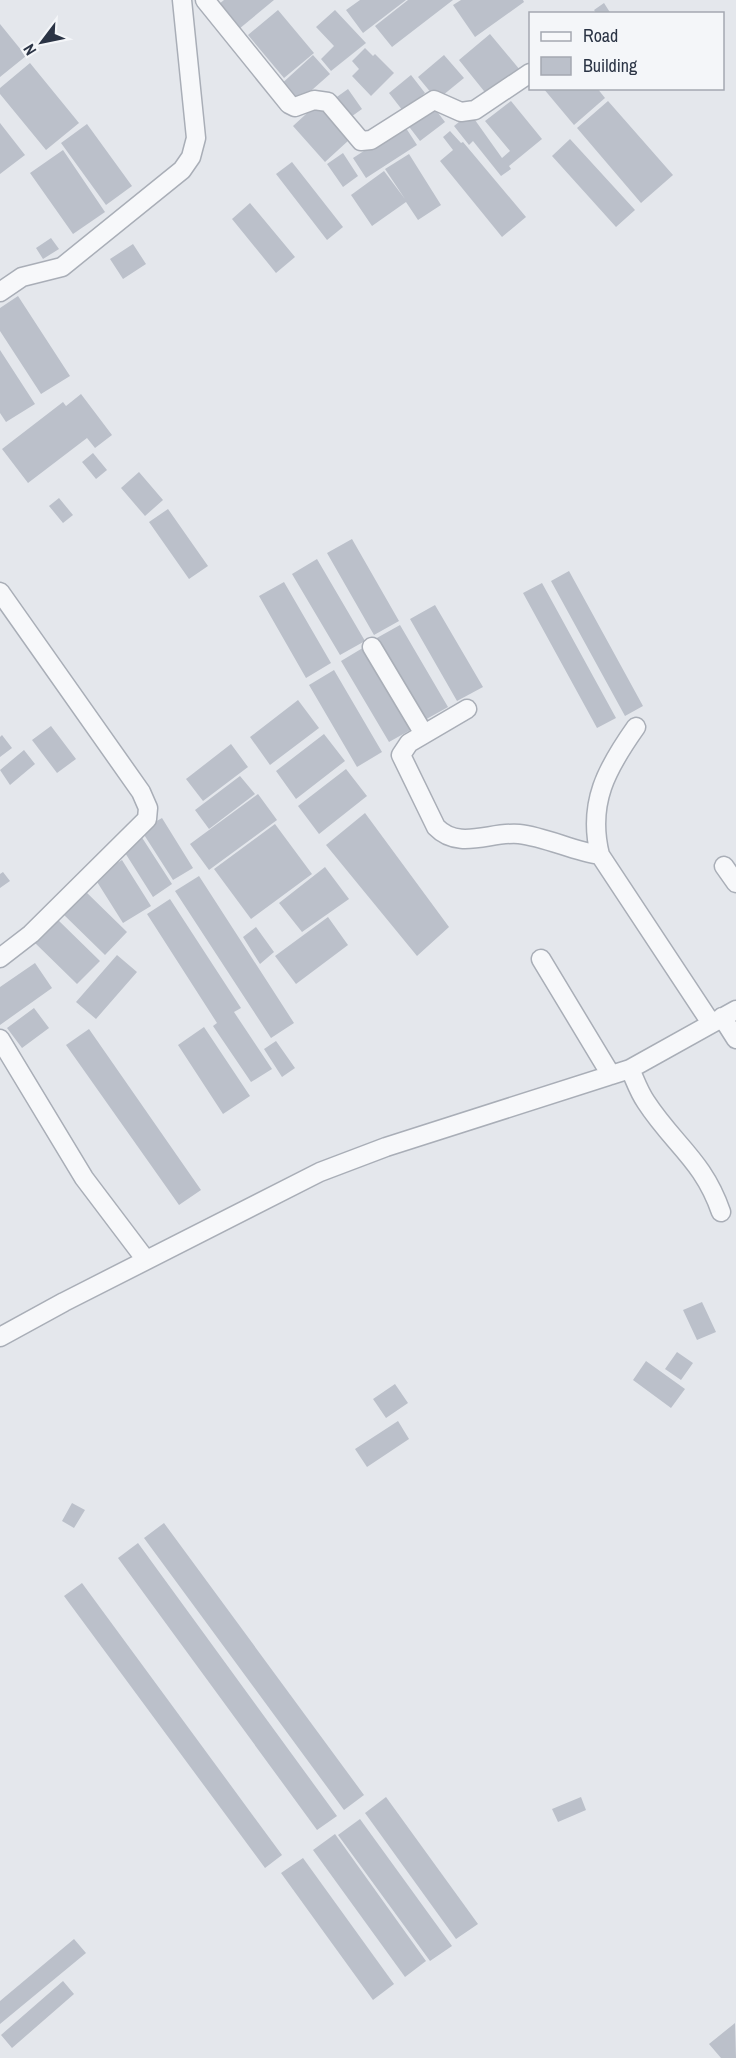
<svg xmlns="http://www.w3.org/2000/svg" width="736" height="2058" font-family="'Archivo Narrow',sans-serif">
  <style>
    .building { fill: #bbc0ca }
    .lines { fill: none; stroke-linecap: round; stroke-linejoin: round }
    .minor-casing { stroke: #a9aeb7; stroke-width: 21 }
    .minor { stroke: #f7f8fa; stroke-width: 18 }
  </style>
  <rect width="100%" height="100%" fill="#e4e7ec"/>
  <path class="building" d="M 224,0 L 274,0 L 239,29 L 219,4 Z
    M 360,0 L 406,0 L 363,33 L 346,10 Z
    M 408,0 L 453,0 L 392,47 L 375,26 Z
    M 461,0 L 523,0 L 524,2 L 475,37 L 453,5 Z
    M 604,3 L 611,14 L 597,14 L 594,10 Z
    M 278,10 L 314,53 L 284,78 L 248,35 Z
    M 335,10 L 366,43 L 331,71 L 321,59 L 334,46 L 316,27 Z
    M 0,24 L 26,56 L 0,77 Z
    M 490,34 L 520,70 L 488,96 L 459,60 Z
    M 365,48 L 373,56 L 375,54 L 394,73 L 371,96 L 352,76 L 359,69 L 352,61 Z
    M 313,55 L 330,74 L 295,105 L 278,87 Z
    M 444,55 L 464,78 L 437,100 L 418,77 Z
    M 30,63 L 79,123 L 46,150 L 0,94 L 0,88 Z
    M 411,75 L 425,93 L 403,111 L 389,93 Z
    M 543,88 L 597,88 L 605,98 L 574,125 Z
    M 348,89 L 362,109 L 348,119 L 334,99 Z
    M 511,101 L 542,139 L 509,166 L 511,169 L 501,176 L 473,141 L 469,145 L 454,126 L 470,113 L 502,158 L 510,151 L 485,121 Z
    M 608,101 L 673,175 L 641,203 L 577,128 Z
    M 317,104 L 349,140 L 325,162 L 293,126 Z
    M 432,105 L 445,122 L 420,141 L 407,124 Z
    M 0,123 L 25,155 L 0,174 Z
    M 87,124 L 132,186 L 106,205 L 61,143 Z
    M 404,125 L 417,145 L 366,178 L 353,158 Z
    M 450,131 L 461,143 L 463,142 L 526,217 L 502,237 L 440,161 L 453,150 L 443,137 Z
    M 570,139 L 635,210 L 616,227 L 552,156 Z
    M 63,150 L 105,212 L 73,234 L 30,173 Z
    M 343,153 L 358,176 L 343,187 L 327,164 Z
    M 409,154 L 441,205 L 418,220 L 406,202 L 372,226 L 351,195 L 384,171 L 405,199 L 385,169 Z
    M 292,162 L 343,227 L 327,240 L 276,174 Z
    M 250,203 L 295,257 L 276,273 L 232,219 Z
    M 51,238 L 59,249 L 43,259 L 36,248 Z
    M 133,244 L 146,264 L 123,279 L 110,259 Z
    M 18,296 L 70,376 L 41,394 L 0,331 L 0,308 Z
    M 0,350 L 35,404 L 6,422 L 0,413 Z
    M 81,394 L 112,435 L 95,448 L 87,438 L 28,483 L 2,449 L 63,402 L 66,406 Z
    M 93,453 L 107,470 L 96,479 L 82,462 Z
    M 139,472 L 163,500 L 145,516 L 121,488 Z
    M 59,498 L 73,515 L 63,523 L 49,506 Z
    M 168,509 L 208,566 L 189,579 L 149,522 Z
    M 352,539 L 399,621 L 374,635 L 327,553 Z
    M 317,559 L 365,641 L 340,655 L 292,574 Z
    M 569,571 L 643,706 L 625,716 L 551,581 Z
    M 284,582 L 331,663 L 306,678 L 259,596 Z
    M 542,583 L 616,718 L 597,728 L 523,593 Z
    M 435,605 L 483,687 L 457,701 L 410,619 Z
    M 400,625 L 448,707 L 423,721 L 375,639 Z
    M 366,646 L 414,728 L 389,742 L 341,661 Z
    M 334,670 L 382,752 L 357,767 L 309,685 Z
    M 298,700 L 319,728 L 270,765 L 250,737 Z
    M 51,726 L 76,759 L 57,773 L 32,740 Z
    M 324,734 L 345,761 L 296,799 L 276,771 Z
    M 2,735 L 12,748 L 0,757 L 0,737 Z
    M 231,744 L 248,767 L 203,801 L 186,779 Z
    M 24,750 L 35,764 L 10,785 L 0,770 Z
    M 346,769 L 367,796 L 319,834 L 298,806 Z
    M 240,776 L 255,794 L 209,829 L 195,810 Z
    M 258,794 L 277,820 L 209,870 L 190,844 Z
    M 365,813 L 449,927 L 417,956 L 326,845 Z
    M 162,818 L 193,868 L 173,880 L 141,830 Z
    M 275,824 L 312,874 L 251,919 L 214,869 Z
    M 141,836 L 172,884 L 153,897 L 122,848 Z
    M 122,860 L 151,906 L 123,923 L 94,877 Z
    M 325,867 L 349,899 L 302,932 L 279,903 Z
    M 3,872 L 10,881 L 0,888 L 0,874 Z
    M 199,876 L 294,1023 L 271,1038 L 175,891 Z
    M 83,889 L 127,932 L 105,955 L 61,912 Z
    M 170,899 L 241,1008 L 234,1012 L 272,1069 L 251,1082 L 213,1026 L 217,1023 L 147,914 Z
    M 328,917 L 348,945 L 296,984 L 275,956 Z
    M 56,918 L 100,961 L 77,984 L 33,941 Z
    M 256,927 L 274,952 L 260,964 L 243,937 Z
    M 117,955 L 137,972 L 96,1019 L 76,1002 Z
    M 35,963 L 52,988 L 0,1025 L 0,987 Z
    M 34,1008 L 49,1028 L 22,1048 L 7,1028 Z
    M 204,1027 L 250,1096 L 223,1114 L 178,1045 Z
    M 89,1029 L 201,1190 L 179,1205 L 66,1045 Z
    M 276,1041 L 295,1068 L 282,1077 L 264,1049 Z
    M 702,1302 L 716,1332 L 697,1340 L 683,1310 Z
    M 677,1352 L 693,1363 L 681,1380 L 665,1369 Z
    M 646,1361 L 685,1389 L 671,1408 L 633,1380 Z
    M 395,1384 L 408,1403 L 386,1418 L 373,1399 Z
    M 398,1421 L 409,1439 L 367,1467 L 355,1449 Z
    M 72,1503 L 85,1510 L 74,1528 L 62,1521 Z
    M 164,1523 L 364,1795 L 344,1810 L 144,1538 Z
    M 138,1543 L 337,1816 L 317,1830 L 118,1558 Z
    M 82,1583 L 282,1855 L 265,1868 L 64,1596 Z
    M 386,1797 L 478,1924 L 456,1939 L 365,1813 Z
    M 581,1797 L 586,1810 L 558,1822 L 552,1809 Z
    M 360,1819 L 452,1946 L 430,1961 L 338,1835 Z
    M 335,1834 L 426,1961 L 405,1977 L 313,1850 Z
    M 303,1858 L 394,1984 L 373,2000 L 281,1873 Z
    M 74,1939 L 86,1953 L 0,2024 L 0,2001 Z
    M 63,1981 L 74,1994 L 12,2048 L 1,2035 Z
    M 735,2023 L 736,2058 L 721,2058 L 709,2044 Z"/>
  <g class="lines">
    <defs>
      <path id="minor" d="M 205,0 L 289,104 L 295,107 L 314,100 L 328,102 L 361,141 L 371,140 L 434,100 L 461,112 L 475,110 L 530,73
        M 0,292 L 22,277 L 62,267 L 182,170 L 191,157 L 196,138 L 182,0
        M 0,592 L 141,792 L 148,808 L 147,819 L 31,934 L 0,958
        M 372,647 L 424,734
        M 467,709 L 409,743 L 401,755 L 436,827 C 459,851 491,831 519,834 C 546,837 573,851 600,855 L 711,1023
        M 600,855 C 587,803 607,768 636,727
        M 724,866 L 736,883
        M 541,959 L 611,1075
        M 722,1017 L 736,1039
        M 0,1039 L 84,1178 L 146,1260
        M 630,1069 C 635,1080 639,1092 646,1102 C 674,1145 703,1160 721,1212
        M 0,1337 L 64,1302 L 320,1172 L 386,1147 L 630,1069 L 736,1010"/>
    </defs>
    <use href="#minor" class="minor-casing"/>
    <use href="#minor" class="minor"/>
  </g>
  <rect x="529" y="12" width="195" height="78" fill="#f4f6f9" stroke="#a4a8b1" stroke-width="1.5"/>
  <rect x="541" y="32" width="30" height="9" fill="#f7f8fa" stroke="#a4a8b1" stroke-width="1.5"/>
  <text x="583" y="42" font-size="18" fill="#2b3445">Road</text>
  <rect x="541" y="57" width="30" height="18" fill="#bbc0ca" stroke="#a4a8b1" stroke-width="1.5"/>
  <text x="583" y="72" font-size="18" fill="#2b3445">Building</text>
  <g transform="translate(42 42) rotate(238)" stroke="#f4f6f9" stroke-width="4.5" paint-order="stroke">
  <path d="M0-4.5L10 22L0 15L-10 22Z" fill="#2b3445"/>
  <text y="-9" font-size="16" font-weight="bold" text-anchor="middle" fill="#2b3445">N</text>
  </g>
</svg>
